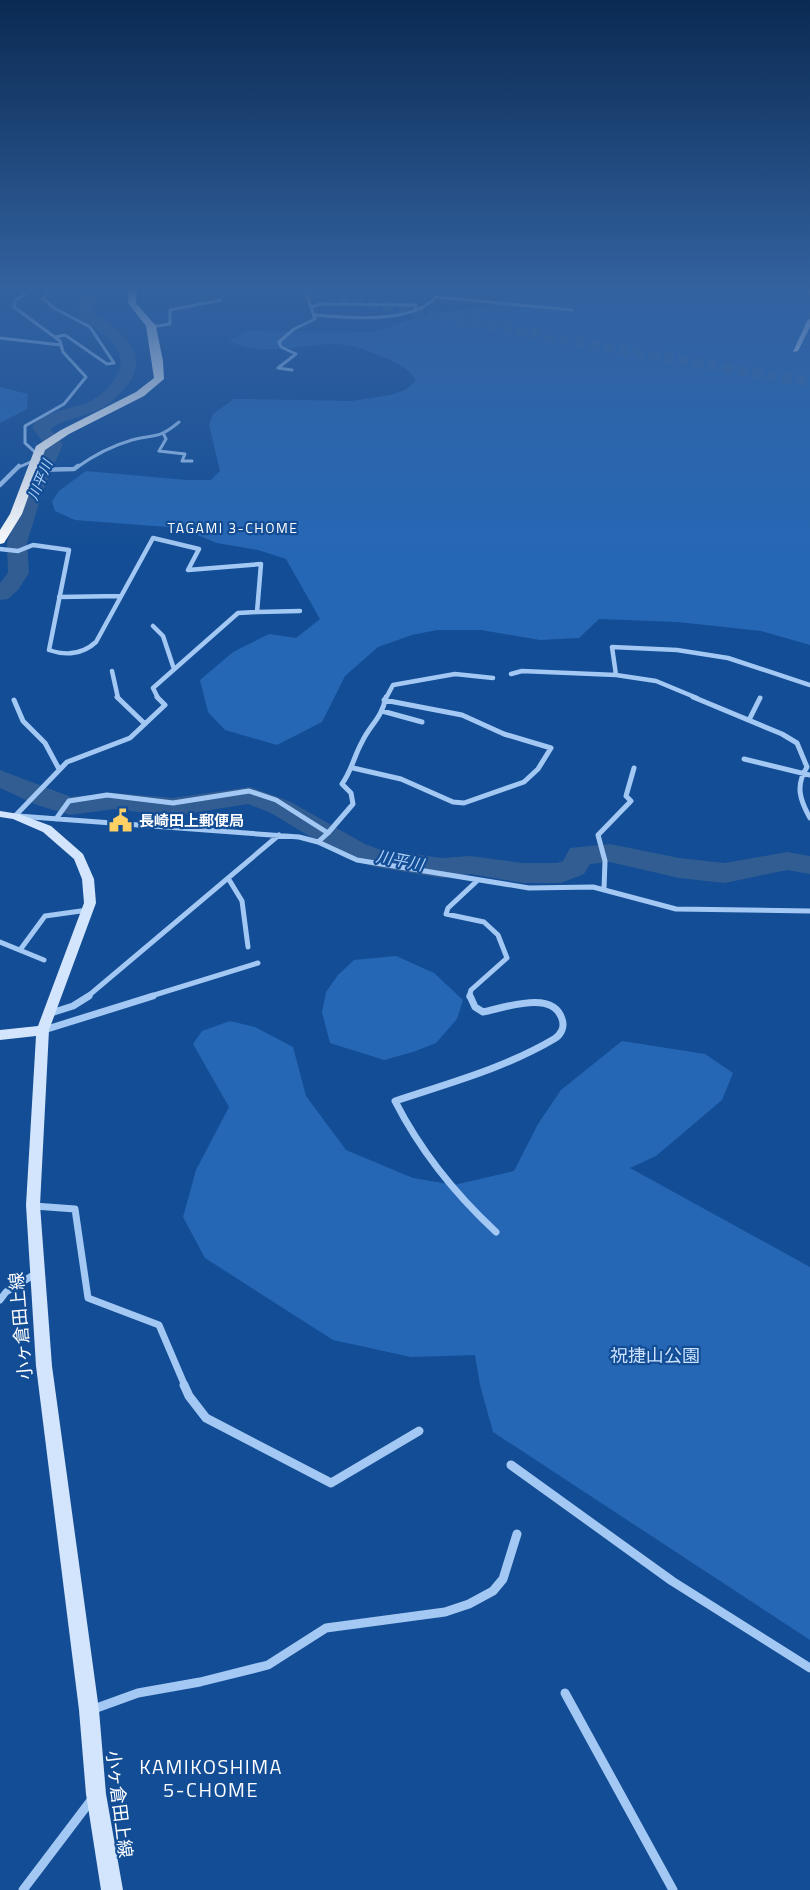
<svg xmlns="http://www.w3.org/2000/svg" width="810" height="1890" font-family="'Titillium Web','Noto Sans JP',sans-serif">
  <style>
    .green { fill: #2667b5 }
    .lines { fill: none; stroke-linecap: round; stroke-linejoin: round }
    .river { fill: #325d92; fill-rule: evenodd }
    .highway-tunnel { stroke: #3668a5; stroke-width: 10; stroke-dasharray: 10 5; stroke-linecap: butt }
    .street-far4 { stroke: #a3c8f3; stroke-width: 3 }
    .street-far3 { stroke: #a3c8f3; stroke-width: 4.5 }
    .street-far2 { stroke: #a3c8f3; stroke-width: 5 }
    .street-far1 { stroke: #a3c8f3; stroke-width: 7 }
    .street { stroke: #a3c8f3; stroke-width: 9 }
    .secondary { fill: #d2e5fc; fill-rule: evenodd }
    .highway { fill: #fff; fill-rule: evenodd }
    .labels { text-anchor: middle; stroke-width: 4.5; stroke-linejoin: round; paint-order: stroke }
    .far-water-label { font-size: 14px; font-style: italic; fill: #afd2f9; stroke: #134d95 }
    .far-neighbourhood-label { font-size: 14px; letter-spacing: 1.5px; fill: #fff; stroke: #134d95 }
    .poi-label { font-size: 15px; font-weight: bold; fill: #fff; stroke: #134d95; text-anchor: start }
    .water-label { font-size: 16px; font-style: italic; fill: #afd2f9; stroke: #134d95 }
    .near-street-label { font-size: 18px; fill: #fff; stroke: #134d95 }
    .near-park-label { font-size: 18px; fill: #cae2fd; stroke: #134d95 }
    .near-neighbourhood-label { font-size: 20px; letter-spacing: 1.5px; fill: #fff; stroke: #134d95 }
  </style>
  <rect width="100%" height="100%" fill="#134d95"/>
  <path class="green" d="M 504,289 L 810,289 L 810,645 L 761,631 L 678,622 L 599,619 L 579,638 L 540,640 L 481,630 L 437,630 L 412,635 L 378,647 L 345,676 L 322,722 L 277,745 L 225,730 L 208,712 L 200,680 L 233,652 L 269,634 L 296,638 L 320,619 L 286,559 L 258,550 L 217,543 L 180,528 L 75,520 L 55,511 L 52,501 L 59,491 L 86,471 L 187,480 L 211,480 L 220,471 L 209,425 L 213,414 L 234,399 L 352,401 L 390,395 L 405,390 L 416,381 C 411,370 399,364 388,359 C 370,351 350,343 330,344 C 296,346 261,356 229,341 L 247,331 L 375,332 L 420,316 L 493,305 L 507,293 Z
    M 0,387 L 28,394 L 27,409 L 0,423 Z
    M 396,956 L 434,973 L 463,1000 L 457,1019 L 436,1043 L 413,1052 L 384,1060 L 330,1043 L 322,1012 L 326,992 L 338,975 L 354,960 Z
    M 230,1021 L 255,1027 L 293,1047 L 306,1096 L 346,1150 L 413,1178 L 454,1185 L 514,1171 L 538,1124 L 561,1090 L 622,1041 L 705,1054 L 733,1073 L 722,1100 L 656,1156 L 630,1168 L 810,1267 L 810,1640 L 493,1432 L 480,1385 L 475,1355 L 411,1357 L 333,1340 L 205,1258 L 183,1217 L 196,1170 L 229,1107 L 193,1044 L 202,1031 Z"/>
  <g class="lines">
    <path class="river" d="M 85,289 L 99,289 L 92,311 C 115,329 152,350 129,383 C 122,392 112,403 102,408 C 85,417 66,418 50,429 L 63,444 L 42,493 L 27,543 L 29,573 L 18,590 L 8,599 L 0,600 L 0,583 L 8,573 L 7,543 L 23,493 L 45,445 L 32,427 C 45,409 73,410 91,401 C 107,392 130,369 117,349 C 107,333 88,327 77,312 Z
      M 0,770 L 71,797 L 114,793 L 173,798 L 250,787 L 289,801 L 365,844 L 378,849 L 442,858 L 470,856 L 523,863 L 557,863 L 563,861 L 570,848 L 610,844 L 679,858 L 725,863 L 787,852 L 810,856 L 810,874 L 787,870 L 725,883 L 679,878 L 610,862 L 590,864 L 584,874 L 561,883 L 523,883 L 470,874 L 442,878 L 375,867 L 345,858 L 271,813 L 248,804 L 173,816 L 114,809 L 70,815 L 37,805 L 0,788 Z"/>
    <path class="highway-tunnel" d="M 295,289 L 631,352 L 810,382"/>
    <path class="street-far4" d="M 34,289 L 15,300 L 14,307 L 60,341 L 63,352 L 86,377 L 64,404 L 25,426 L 25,443 L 37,454
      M 49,289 L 43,298 L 54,308 L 90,327 L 114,363 L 107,364 L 65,335 L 55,337
      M 311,307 L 320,304 L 416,305 L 415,308
      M 315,315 C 348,318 412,324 436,297 L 572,310
      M 151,327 L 170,324 L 170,310 L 221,300
      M 0,338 L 61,345
      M 292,370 L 278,368 L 296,354 L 281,347 L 279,342 L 294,329 L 315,319 L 305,289
      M 164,435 L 166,439 L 159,451 L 185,454 L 182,461 L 192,461
      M 17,468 L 35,460
      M 76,468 C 94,455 111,446 132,440 C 155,434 159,439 179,422"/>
    <path class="street-far3" d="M 32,470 L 74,469 L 78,466
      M 0,485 L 19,466
      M 0,549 L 18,551 L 33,545 L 69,550 L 49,650 C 66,656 83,654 96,642 L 153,538 L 199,549 L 188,570 L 261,564 L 257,612 L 300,611
      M 59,597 L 121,596
      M 153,626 L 163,636 L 174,669
      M 112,671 L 118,698
      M 511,674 L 522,671 L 616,675
      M 158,698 L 153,688 L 238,613 L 257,612
      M 386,698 L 393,685 L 455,674 L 493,678
      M 697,698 L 656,681 L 616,675 L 612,647 L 677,650 L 728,658 L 810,685"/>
    <path class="street-far2" d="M 117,697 L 145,724
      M 693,697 L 782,734 L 797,743 L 807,767 C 795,786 800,800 810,818
      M 14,700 L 23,721 L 45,743 L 59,769
      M 382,711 L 422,722
      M 749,720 L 760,698
      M 744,759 L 810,775
      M 353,768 L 401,779 L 453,802 L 464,803 L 524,782 L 538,769 L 551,748 L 504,734 L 462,715 L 384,700
      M 15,816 L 67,762 L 130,738 L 165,705 L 157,697
      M 18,816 L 299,837 L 318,842 L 357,860 L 529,888 L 593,887 L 676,909 L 810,911
      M 56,819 L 69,801 L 107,795 L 173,803 L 249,791 L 276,800 L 328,833 L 318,842
      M 328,833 L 353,804 L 351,793 L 342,784 C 352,770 354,756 362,742 C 371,723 381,720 386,697
      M 228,878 L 242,901 L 248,947
      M 604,889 L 605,861 L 598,835 L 631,801 L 626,796 L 634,768
      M 0,942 L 44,960
      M 20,950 L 45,916 L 88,910
      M 87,997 L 279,835
      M 148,997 L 258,963
      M 469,997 L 471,990 L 507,958 L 498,935 L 484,922 L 446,914 L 448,908 L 478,880"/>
    <path class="street-far1" d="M 470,996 L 475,1007 L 483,1012 C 504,1008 553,989 562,1019 C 565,1027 561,1035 554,1039 C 505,1068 449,1083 395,1101 C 421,1152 454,1193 496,1232
      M 51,1013 L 73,1006 L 89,996
      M 44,1030 L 153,996
      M 34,1206 L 75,1209 L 88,1298 L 159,1325 L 185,1386
      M 0,1300 L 6,1292 L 35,1274"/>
    <path class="street" d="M 184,1385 L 189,1396 L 206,1418 L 331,1483 L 419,1431
      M 511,1465 L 672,1581 L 810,1668
      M 565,1693 L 673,1890
      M 91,1710 L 138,1693 L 200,1682 L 268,1665 L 326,1628 L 445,1612 L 469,1604 L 493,1591 L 503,1579 L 517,1534
      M 23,1890 L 92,1799"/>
    <path class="secondary" d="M 803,289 L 810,289 L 810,294 Z
      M 810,319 L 810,327 L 798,351 L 793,352 L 807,321 Z
      M 0,811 L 19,814 L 51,826 L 83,854 L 94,879 L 96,903 L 49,1030 L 40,1205 L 52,1366 L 99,1710 L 106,1794 L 123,1890 L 101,1890 L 86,1794 L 79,1710 L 36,1366 L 26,1205 L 36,1036 L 0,1040 L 0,1030 L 38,1026 L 84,903 L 82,879 L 74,859 L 43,832 L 13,819 L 0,817 Z"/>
    <path class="highway" d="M 129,289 L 137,289 L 136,303 L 156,326 L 163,361 L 164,379 L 144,396 L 69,434 L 45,450 L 22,514 L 4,543 L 0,544 L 0,530 L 10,514 L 36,446 L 61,430 L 136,392 L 154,378 L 146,326 L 128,303 Z"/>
  </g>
  <linearGradient id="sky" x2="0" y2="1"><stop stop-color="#0a2a52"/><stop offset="0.52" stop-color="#3362a0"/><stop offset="1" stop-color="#3362a0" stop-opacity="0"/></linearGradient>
  <rect width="810" height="554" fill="url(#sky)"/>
  <defs>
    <symbol id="civic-bare" viewBox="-9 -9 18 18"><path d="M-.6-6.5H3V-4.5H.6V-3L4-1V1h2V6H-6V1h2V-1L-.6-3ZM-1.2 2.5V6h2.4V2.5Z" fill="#ffd064" stroke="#134d95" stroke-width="2.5" paint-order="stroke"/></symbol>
  </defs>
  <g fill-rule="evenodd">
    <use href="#civic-bare" x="104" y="804" width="33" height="33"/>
  </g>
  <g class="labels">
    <g class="far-water-label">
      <text transform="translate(40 480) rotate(-67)" y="5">川平川</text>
    </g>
    <g class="far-neighbourhood-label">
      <text x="233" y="533">TAGAMI 3-CHOME</text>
    </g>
    <g class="poi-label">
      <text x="139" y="826">長崎田上郵便局</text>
    </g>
    <g class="water-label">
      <text transform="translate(400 860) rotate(11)" y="6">川平川</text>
    </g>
    <g class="near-street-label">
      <text transform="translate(21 1326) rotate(-95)" y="6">小ヶ倉田上線</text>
      <text transform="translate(119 1804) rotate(83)" y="6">小ヶ倉田上線</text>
    </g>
    <g class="near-park-label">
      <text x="655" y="1362">祝捷山公園</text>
    </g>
    <g class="near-neighbourhood-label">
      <text x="211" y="1774">KAMIKOSHIMA<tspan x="211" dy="23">5-CHOME</tspan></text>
    </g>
  </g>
</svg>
